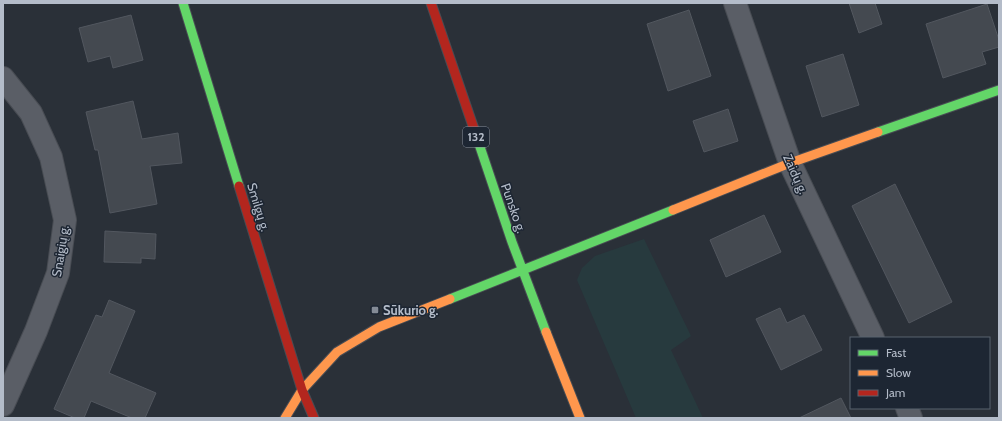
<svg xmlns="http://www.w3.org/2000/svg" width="1002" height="421" font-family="Cabin,sans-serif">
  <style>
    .green { fill: #273a3e }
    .building { fill: #444950; stroke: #52575f }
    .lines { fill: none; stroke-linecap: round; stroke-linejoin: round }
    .street-casing { stroke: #484c53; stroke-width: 24 }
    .fast-casing { stroke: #484c53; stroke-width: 11 }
    .slow-casing { stroke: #484c53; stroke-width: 11 }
    .jam-casing { stroke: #484c53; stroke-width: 11 }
    .street { stroke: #5a5e66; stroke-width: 22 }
    .fast { stroke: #63d668; stroke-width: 9 }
    .slow { stroke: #ff974d; stroke-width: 9 }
    .jam { stroke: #b3261e; stroke-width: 9 }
    .poi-dot { fill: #848b96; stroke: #1d2633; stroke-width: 1.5 }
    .labels { text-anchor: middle; stroke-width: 3; stroke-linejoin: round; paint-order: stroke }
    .shield { fill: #1d2633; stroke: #878f9c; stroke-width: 1 }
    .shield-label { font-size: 12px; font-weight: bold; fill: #b4bcc9 }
    .street-label { font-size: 13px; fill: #b4bcc9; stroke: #1d2633 }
    .poi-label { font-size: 13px; font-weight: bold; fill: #b4bcc9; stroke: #1d2633; text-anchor: start }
  </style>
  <rect width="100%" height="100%" fill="#2a3038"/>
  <path class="green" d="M 644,239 L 691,336 L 671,350 L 703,418 L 636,418 L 577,280 L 582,268 L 595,256 Z"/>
  <path class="building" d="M 849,3 L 875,3 L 882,24 L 859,33 Z
    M 987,4 L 999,40 L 999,47 L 982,52 L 986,64 L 943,78 L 926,24 Z
    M 689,10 L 711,76 L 668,91 L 647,24 Z
    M 131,15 L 143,60 L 113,68 L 110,56 L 88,62 L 79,28 Z
    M 843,54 L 859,105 L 822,117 L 806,66 Z
    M 133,101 L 142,139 L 178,133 L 182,163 L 150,166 L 157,204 L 110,213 L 98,150 L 95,150 L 86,112 Z
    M 728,109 L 738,141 L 704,152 L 693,121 Z
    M 895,184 L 952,302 L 909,323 L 852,206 Z
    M 764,215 L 781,252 L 726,277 L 710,240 Z
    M 105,231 L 156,234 L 155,259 L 141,258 L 141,263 L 104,262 Z
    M 109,300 L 135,311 L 109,373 L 156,393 L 145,418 L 132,418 L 91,401 L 84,418 L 75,418 L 54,409 L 96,315 L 102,317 Z
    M 780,308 L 787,323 L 804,315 L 822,350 L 781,370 L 756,319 Z
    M 841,398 L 851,418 L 799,418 Z"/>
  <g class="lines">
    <defs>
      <path id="street" d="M 735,3 L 790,163 L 873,338
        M 3,78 L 31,113 L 51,157 L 65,220 L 58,273 L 36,331 L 3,405
        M 907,408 L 911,418"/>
      <path id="fast" d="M 183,3 L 239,186
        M 474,129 L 512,242 L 546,332
        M 878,132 L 999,90
        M 450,299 L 673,210"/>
      <path id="slow" d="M 673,210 L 790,163 L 878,132
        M 546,332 L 580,418
        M 285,418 L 302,390 L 337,352 L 379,327 L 450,299"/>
      <path id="jam" d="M 431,3 L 474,129
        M 239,186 L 302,390 L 314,418"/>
    </defs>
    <use href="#street" class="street-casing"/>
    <use href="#fast" class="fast-casing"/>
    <use href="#slow" class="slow-casing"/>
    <use href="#jam" class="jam-casing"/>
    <use href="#street" class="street"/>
    <use href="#fast" class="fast"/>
    <use href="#slow" class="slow"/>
    <use href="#jam" class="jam"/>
  </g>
  <rect class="poi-dot" x="371" y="306" width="8" height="8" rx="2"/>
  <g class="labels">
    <rect class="shield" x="463" y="127" width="26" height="20" rx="3"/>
    <g class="shield-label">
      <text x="476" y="141">132</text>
    </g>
    <g class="street-label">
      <text transform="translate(796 174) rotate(66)" y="5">Zaidų g.</text>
      <text transform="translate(259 207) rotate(73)" y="5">Smilgų g.</text>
      <text transform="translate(514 208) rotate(71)" y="5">Punsko g.</text>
      <text transform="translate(60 251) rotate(-81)" y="5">Snaigių g.</text>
    </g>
    <g class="poi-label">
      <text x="383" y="315">Sūkurio g.</text>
    </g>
  </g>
  <rect width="1002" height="421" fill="none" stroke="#b4bcc9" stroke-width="8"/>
  <rect x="850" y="337" width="140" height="72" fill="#1d2633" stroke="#59626f"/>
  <rect x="858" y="350" width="20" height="6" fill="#63d668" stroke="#59626f"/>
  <text x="886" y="357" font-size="12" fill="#b4bcc9">Fast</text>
  <rect x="858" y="370" width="20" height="6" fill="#ff974d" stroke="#59626f"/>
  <text x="886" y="377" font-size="12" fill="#b4bcc9">Slow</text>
  <rect x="858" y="390" width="20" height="6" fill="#b3261e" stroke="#59626f"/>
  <text x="886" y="397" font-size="12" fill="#b4bcc9">Jam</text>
</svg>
